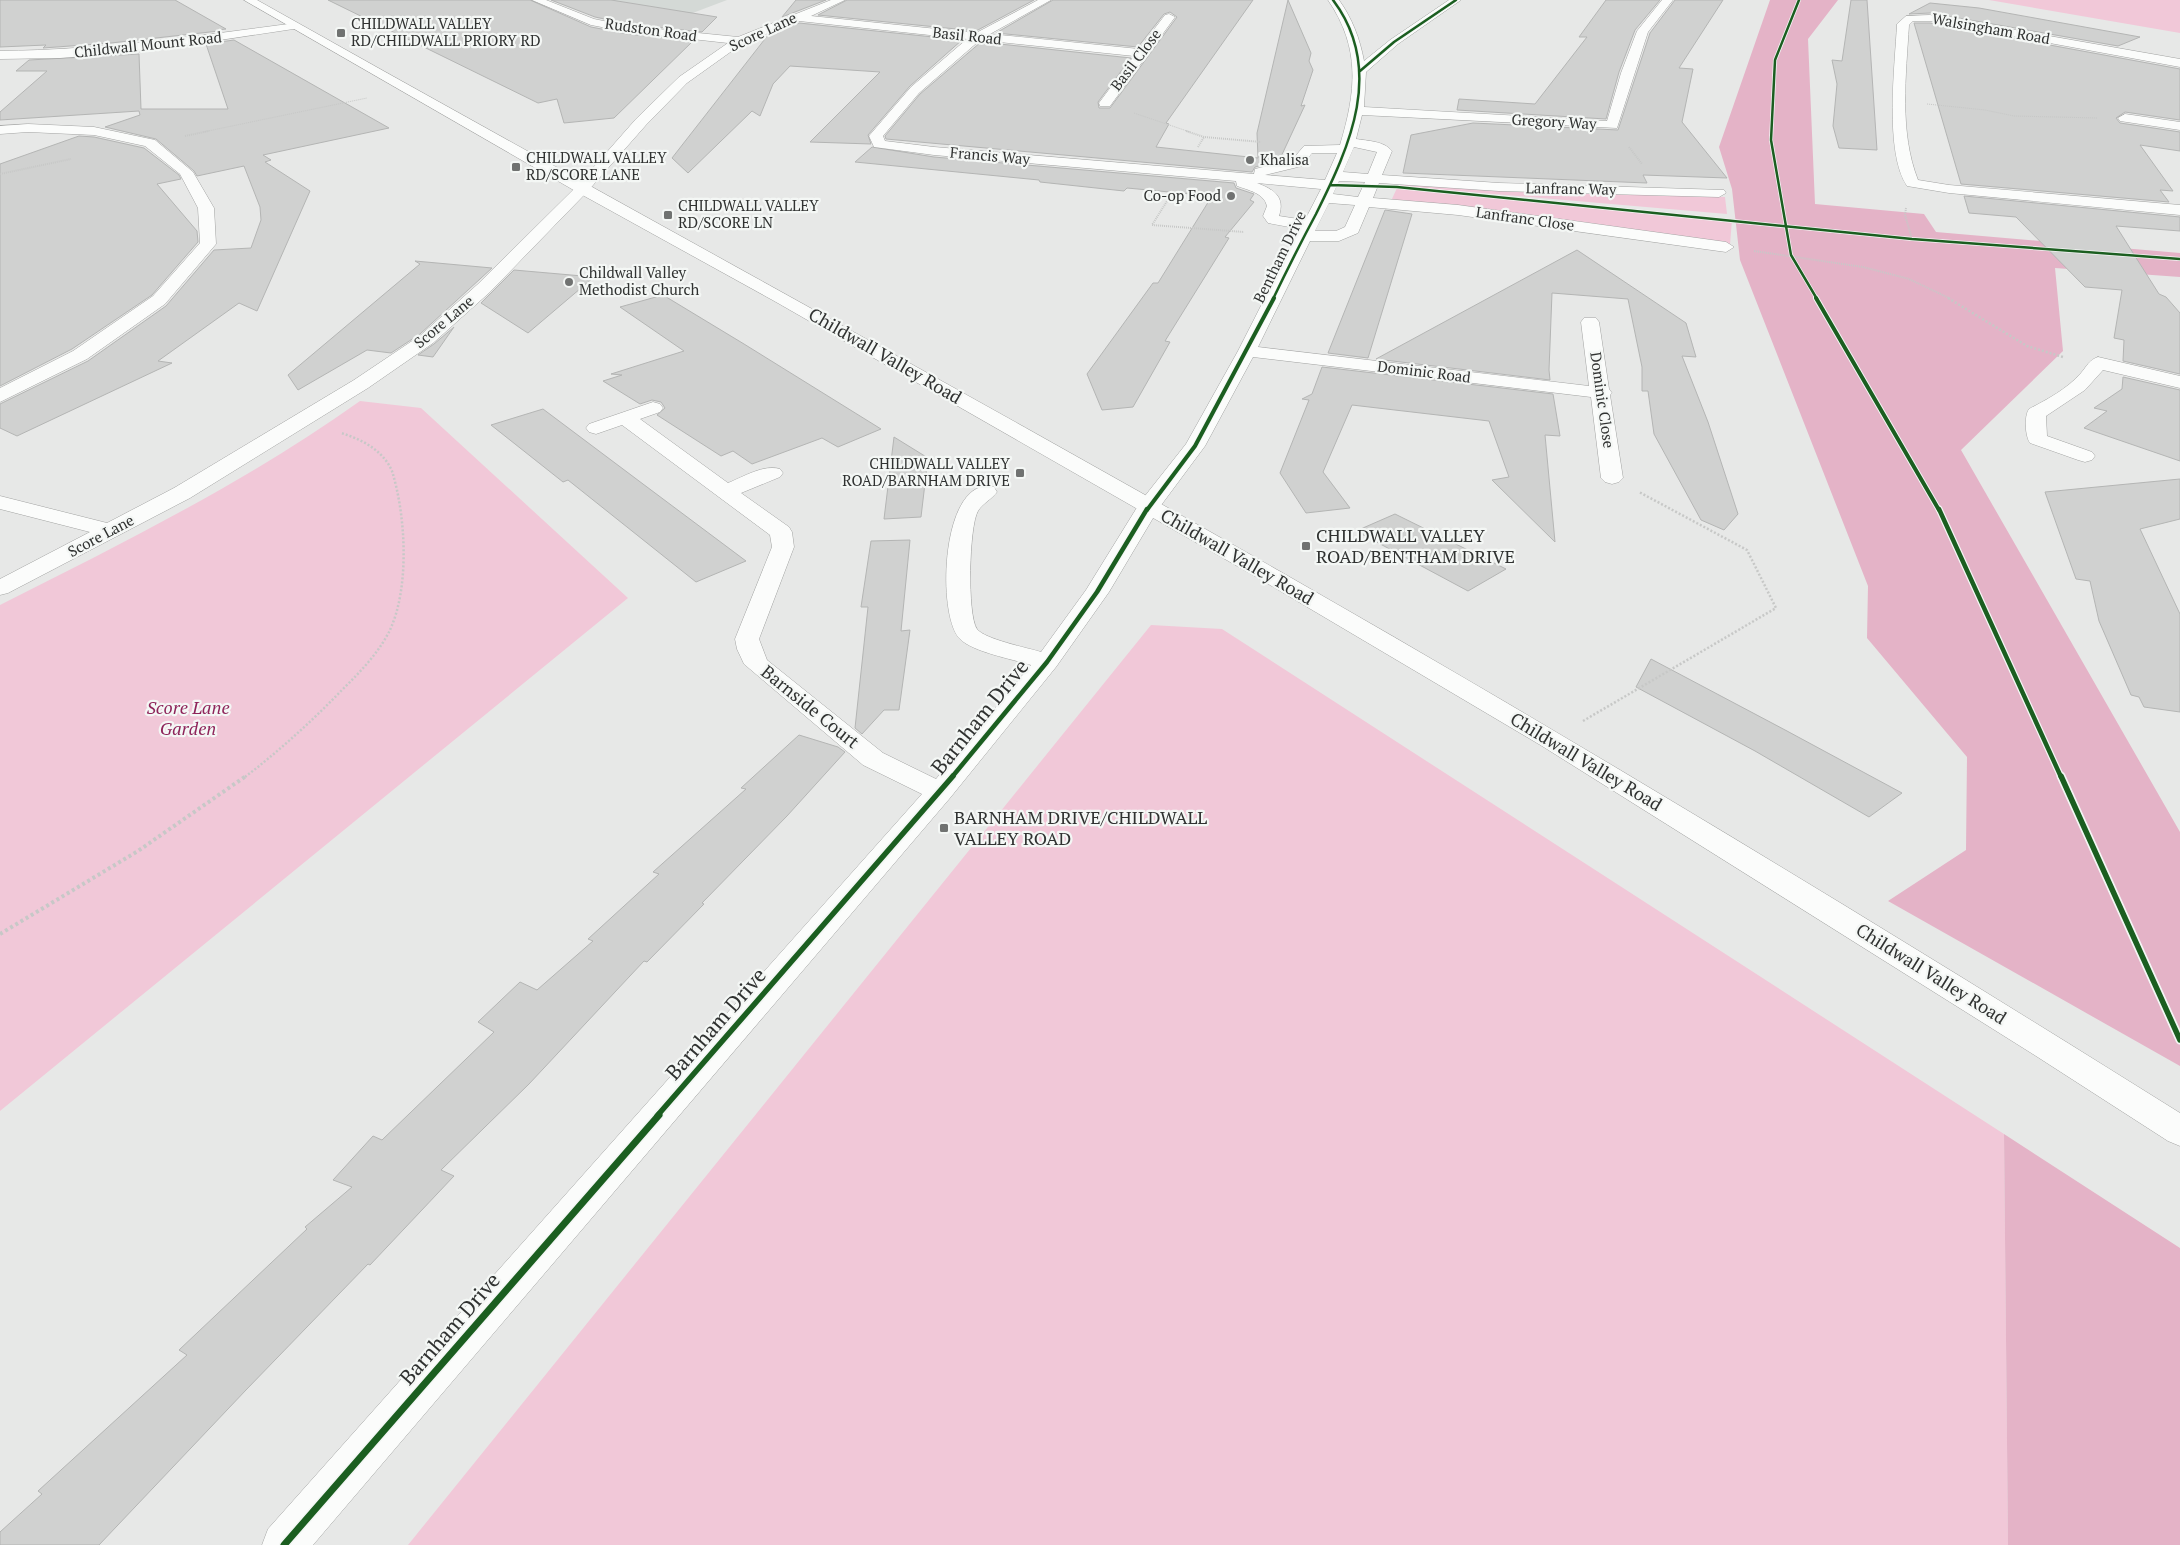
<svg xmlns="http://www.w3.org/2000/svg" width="2180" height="1545" font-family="'PT Serif',serif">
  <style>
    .built { fill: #d4d9d6 }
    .green { fill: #f1c8d8 }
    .forest { fill: #e4b3c7 }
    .building { fill: #d0d1d0; stroke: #b4b5b4 }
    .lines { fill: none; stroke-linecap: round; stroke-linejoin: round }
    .minor-casing { stroke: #a2a3a2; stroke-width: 1 }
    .major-casing { stroke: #a2a3a2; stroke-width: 1 }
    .path-far3 { stroke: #c7c8c7; stroke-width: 1; stroke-dasharray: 1 1; stroke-linecap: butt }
    .path-far2 { stroke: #c7c8c7; stroke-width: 2; stroke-dasharray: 1 1; stroke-linecap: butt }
    .path-far1 { stroke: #c7c8c7; stroke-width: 2.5; stroke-dasharray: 2 2; stroke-linecap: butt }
    .path { stroke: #c7c8c7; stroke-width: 4; stroke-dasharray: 3 3; stroke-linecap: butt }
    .minor { fill: #fbfcfb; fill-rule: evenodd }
    .major { fill: #fbfcfb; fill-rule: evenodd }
    .cycleway-far4-casing { stroke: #f4f7f5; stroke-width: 4 }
    .cycleway-far3-casing { stroke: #f4f7f5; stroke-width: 6 }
    .cycleway-far2-casing { stroke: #f4f7f5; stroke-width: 7 }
    .cycleway-far1-casing { stroke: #f4f7f5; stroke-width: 9 }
    .cycleway-casing { stroke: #f4f7f5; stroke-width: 10 }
    .cycleway-far4 { stroke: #1b5e20; stroke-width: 2.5 }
    .cycleway-far3 { stroke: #1b5e20; stroke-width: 4 }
    .cycleway-far2 { stroke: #1b5e20; stroke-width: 4.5 }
    .cycleway-far1 { stroke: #1b5e20; stroke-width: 5.5 }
    .cycleway { stroke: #1b5e20; stroke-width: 7 }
    .poi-dot { fill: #707271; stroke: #f4f7f5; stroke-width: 2 }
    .labels { text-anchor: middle; stroke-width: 4.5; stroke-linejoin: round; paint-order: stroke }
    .far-poi-label { font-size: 15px; fill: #303231; stroke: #f4f7f5; text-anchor: start }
    .far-street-label { font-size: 15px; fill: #303231; stroke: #f4f7f5 }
    .street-label { font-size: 18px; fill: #303231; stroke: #f4f7f5 }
    .poi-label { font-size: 18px; fill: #303231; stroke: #f4f7f5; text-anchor: start }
    .park-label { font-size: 18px; font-style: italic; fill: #8e245a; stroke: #f4f7f5 }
    .near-street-label { font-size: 21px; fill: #303231; stroke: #f4f7f5 }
  </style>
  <rect width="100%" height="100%" fill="#e7e8e7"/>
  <path class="built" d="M 562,0 L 727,0 L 661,25 Z"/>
  <path class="green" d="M 1989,0 L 2180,0 L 2180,33 Z
    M 1401,183 L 1725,197 L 1727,214 L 1400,186 Z
    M 1397,188 L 1732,219 L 1730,245 L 1391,201 Z
    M 360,401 L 421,408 L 628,598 L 0,1111 L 0,605 C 123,543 248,481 360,401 Z
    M 1151,625 L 1222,629 L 2004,1134 L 2008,1545 L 408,1545 Z"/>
  <path class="forest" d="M 1770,0 L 1838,0 L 1808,39 L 1815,204 L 1924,214 L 1936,232 L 2180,253 L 2180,277 L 2055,268 L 2063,351 L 1961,450 L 2180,832 L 2180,1066 L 1888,901 L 1966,850 L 1967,757 L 1867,638 L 1868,586 L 1740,260 L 1732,189 L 1719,147 Z
    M 2004,1134 L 2180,1248 L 2180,1545 L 2008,1545 Z"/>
  <path class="building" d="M 0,0 L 175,0 L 226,29 L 217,30 L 219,31 L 111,43 L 43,48 L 46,45 L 0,47 Z
    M 328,0 L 530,0 L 591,27 L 628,34 L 693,41 L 614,118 L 564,123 L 557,99 L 538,103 Z
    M 551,0 L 611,0 L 717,17 L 702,32 L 628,24 L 595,17 Z
    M 796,0 L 826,0 L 782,17 Z
    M 847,0 L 1034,0 L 976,31 L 818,15 Z
    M 1053,0 L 1253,0 L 1166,123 L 1169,124 L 1156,147 L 1258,158 L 1257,133 L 1288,0 L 1311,53 L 1309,61 L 1313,70 L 1301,106 L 1305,105 L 1279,161 L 1255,167 L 1252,172 L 886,139 L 885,136 L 920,94 L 981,42 L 1131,58 L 1098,102 L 1099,108 L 1110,108 L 1177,17 L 1170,12 L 1164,14 L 1138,47 L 996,33 Z
    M 1606,0 L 1660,0 L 1635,30 L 1619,72 L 1606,119 L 1457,110 L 1459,99 L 1535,104 L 1587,37 L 1579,37 Z
    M 1675,0 L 1723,0 L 1679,68 L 1693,69 L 1682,122 L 1727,178 L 1643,175 L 1647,183 L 1403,173 L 1411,135 L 1473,123 L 1618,130 L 1650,33 Z
    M 1851,0 L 1867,0 L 1877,150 L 1839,148 L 1833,126 L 1837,84 L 1832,60 L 1842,61 Z
    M 1930,3 L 1979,8 L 2140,37 L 2118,46 L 1930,13 L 1909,14 Z
    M 799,23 L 962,40 L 910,86 L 868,135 L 871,144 L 810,142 L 880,72 L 790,66 L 773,84 L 760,116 L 752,111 L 688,173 L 672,158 L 768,35 Z
    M 1914,23 L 1930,23 L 2180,69 L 2180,120 L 2125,112 L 2116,118 L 2120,123 L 2180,132 L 2180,151 L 2140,145 L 2173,191 L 2160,190 L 2169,202 L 1961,184 Z
    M 234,40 L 389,128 L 263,155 L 271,160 L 265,162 L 310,191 L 257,311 L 239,303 L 158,361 L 172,363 L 17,436 L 0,428 L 0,404 L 88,361 L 166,306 L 214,250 L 251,248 L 261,220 L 260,207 L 244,166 L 197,176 L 194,171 L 156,139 L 105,127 L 140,115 L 139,111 L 0,120 L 0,112 L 47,71 L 16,71 L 29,60 L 139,54 L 141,109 L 228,109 L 206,44 Z
    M 79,136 L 94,137 L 144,148 L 179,175 L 181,179 L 157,184 L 197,231 L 198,242 L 152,295 L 72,349 L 0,386 L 0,164 Z
    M 872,147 L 934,157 L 1234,183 L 1236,188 L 1254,194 L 1250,200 L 1254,202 L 1225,237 L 1229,238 L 1165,341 L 1170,342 L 1133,407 L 1102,410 L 1087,374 L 1153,283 L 1158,283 L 1212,196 L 1127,188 L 1124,191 L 1040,182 L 1039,180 L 855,162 Z
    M 1964,196 L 2180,217 L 2180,231 L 2116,226 L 2159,294 L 2166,297 L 2180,313 L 2180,374 L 2123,361 L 2124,340 L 2114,338 L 2122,290 L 2085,287 L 2016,217 L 1969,213 Z
    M 1385,210 L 1412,214 L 1368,358 L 1328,353 Z
    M 1577,250 L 1686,323 L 1696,357 L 1682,356 L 1708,422 L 1738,514 L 1724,530 L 1701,520 L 1654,434 L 1648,391 L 1642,391 L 1642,367 L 1628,299 L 1552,293 L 1549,370 L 1550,380 L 1376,359 Z
    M 415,261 L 492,268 L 420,334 L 391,353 L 367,350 L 298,390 L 288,375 L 420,264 Z
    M 514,270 L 594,277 L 528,333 L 481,303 Z
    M 663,295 L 744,344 L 881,429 L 838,447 L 822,438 L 752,464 L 733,451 L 721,456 L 657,415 L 665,408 L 661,402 L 652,400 L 640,404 L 603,381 L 622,375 L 611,374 L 684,351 L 620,307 Z
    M 454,327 L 433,357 L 418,355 L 434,344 Z
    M 1322,367 L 1553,394 L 1560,436 L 1545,435 L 1555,542 L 1492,480 L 1509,477 L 1489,421 L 1352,405 L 1323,472 L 1350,508 L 1306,513 L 1280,473 L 1309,400 L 1302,399 L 1312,394 Z
    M 2123,377 L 2180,390 L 2180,461 L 2084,428 L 2107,411 L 2094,408 L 2122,389 Z
    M 543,409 L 643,484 L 746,561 L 696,582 L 568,480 L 563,482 L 491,425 Z
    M 894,437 L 928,458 L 921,517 L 884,519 Z
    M 2180,479 L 2180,519 L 2140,529 L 2180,614 L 2180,712 L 2144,707 L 2139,697 L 2131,695 L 2099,621 L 2090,581 L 2076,579 L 2045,492 Z
    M 1395,514 L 1478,555 L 1506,569 L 1468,591 L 1356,531 Z
    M 910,540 L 901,631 L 910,630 L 899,710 L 884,710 L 862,734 L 855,728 L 868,607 L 861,607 L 871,541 Z
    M 1651,659 L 1787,731 L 1902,793 L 1869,817 L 1755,751 L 1636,687 Z
    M 799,735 L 838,747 L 845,752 L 787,816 L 702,903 L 704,904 L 647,962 L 644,961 L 529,1084 L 441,1170 L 454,1176 L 370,1265 L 368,1264 L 246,1390 L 99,1545 L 0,1545 L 0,1532 L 42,1494 L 38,1491 L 187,1355 L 179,1350 L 307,1229 L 305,1227 L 352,1187 L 333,1180 L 373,1136 L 382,1140 L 494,1032 L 478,1022 L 520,982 L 537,990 L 593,941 L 588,939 L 659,874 L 653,872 L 746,789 L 741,788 Z"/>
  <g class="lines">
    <defs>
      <path id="minor" d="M 532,0 L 546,0 L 594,19 L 628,26 L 738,37 L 831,0 L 845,0 L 811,16 L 976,33 L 1038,0 L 1051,0 L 990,34 L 1139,49 L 1165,15 L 1169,14 L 1175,17 L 1110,106 L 1100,106 L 1099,103 L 1134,56 L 980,40 L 919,93 L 883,136 L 885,141 L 934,147 L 1254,174 L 1255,169 L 1292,160 L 1304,146 L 1340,145 C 1356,92 1361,48 1328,0 L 1339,0 C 1352,18 1360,39 1364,61 L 1390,40 L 1449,0 L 1461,0 L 1398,44 L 1366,72 L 1364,107 L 1607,121 L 1621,73 L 1637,31 L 1662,0 L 1673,0 L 1648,32 L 1617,128 L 1362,115 L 1356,139 C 1368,141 1384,141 1392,151 L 1382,175 L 1499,183 L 1724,190 L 1726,193 L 1719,197 L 1499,191 L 1379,183 L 1373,198 L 1458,205 L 1726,242 L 1734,247 L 1726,252 L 1458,215 L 1369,207 L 1358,233 L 1339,241 L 1310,241 L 1258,347 L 1589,386 L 1581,322 L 1584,318 L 1596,318 L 1599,322 L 1609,389 L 1612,393 L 1610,395 L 1623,478 L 1619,482 L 1612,484 L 1605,482 L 1601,478 L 1591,397 L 1253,357 L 1205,446 L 1159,508 L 1109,592 L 1056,667 L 950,798 L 313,1545 L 262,1545 L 268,1529 L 922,794 L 863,765 L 744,664 L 737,649 L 735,639 L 772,547 L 770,535 L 622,425 L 596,434 L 589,432 L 586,428 L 589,424 L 653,402 L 660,404 L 663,408 L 660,412 L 640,419 L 728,483 C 743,477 764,464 780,469 L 783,473 L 780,477 L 741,493 L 789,527 L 792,532 L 794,547 L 759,639 L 767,660 L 883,753 L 936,779 L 1031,665 C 1012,659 973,652 960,639 C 936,616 941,474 994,487 L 997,492 C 992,499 982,504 978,511 C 969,526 967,615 977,629 C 984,639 1028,648 1041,652 L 1086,590 L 1141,501 L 1186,444 L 1238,351 L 1300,229 L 1268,223 L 1263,216 L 1267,206 C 1264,193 1248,190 1237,186 L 1236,181 L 934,155 L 874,147 L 869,136 L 911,87 L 967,39 L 799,21 L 743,43 L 687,83 L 646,125 L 587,192 L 490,292 L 433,343 L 368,388 L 190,498 L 8,593 L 0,595 L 0,579 L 90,532 L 0,509 L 0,496 L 107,523 L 174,488 L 354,380 L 421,335 L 478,284 L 577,186 L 636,119 L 679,77 L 728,43 L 628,32 L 591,25 ZM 1354,147 L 1377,152 L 1368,174 L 1343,172 ZM 1312,153 L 1337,153 L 1325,180 L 1265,175 L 1302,166 ZM 1339,181 L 1365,182 L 1358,197 L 1333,194 ZM 1257,183 L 1321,189 L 1305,220 L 1279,216 C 1285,197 1275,190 1257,183 ZM 1329,203 L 1355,205 L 1345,227 L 1336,231 L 1315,231 Z
        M 1930,15 L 2180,59 L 2180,67 L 1930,21 L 1913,21 L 1909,25 C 1906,75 1899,132 1918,180 L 1949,185 L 2180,205 L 2180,215 L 1949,193 L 1907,186 C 1884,152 1895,65 1897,24 L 1906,16 Z
        M 296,23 L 302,26 L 300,28 L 147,51 L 60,58 L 0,59 L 0,51 C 100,50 197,36 296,23 Z
        M 2125,114 L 2180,122 L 2180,130 L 2120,121 L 2118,118 Z
        M 28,124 L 94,127 L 155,140 L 193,172 L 214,208 L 216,244 L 165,304 L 87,359 L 0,402 L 0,388 L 73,351 L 153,296 L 200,243 L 198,208 L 180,174 L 145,146 L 94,135 L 28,132 L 0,134 L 0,126 Z
        M 2098,357 L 2180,376 L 2180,388 L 2103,370 L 2085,390 L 2046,416 L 2047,436 L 2092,452 L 2095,456 L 2092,460 L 2085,462 L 2078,460 L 2030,443 C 2025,436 2024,416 2029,409 C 2048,399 2067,389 2081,373 C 2087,366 2089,360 2098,357 Z"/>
      <path id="major" d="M 244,0 L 257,0 C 598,192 941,378 1281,572 C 1584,745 1883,927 2180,1113 L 2180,1146 L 2168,1141 L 2036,1056 L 1542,746 L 1265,582 L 776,302 L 577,192 Z"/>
    </defs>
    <use href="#minor" class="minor-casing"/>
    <use href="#major" class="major-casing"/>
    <path class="path-far3" d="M 1927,104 L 1985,110 L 2014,116 L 2097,118
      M 1134,113 L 1190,132
      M 203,132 L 367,98"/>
    <path class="path-far2" d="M 1186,131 L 1204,137 L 1261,142
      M 185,136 L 209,131
      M 1198,147 L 1204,137
      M 1629,147 L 1642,164
      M 0,174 L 71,159
      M 1169,198 L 1152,225 L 1244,232
      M 1906,208 L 1905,215 L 1912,239
      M 1754,251 L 1863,267 L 1909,279 L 1951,299"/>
    <path class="path-far1" d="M 1948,298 L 2027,346 L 2063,357
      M 1583,721 L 1776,608 L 1747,550 L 1639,492
      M 245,777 C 279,751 311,722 341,691 C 359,673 377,655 389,632 C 410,589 406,516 392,471 C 383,450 361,439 341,433"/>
    <path class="path" d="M 0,934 L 138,851 L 246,776"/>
    <use href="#minor" class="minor"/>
    <use href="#major" class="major"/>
    <defs>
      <path id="cycleway-far4" d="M 1799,0 L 1775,60 L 1771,140 L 1791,255 L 1817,299
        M 1360,71 L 1394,42 L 1456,0
        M 1330,185 L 1397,187 L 1912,239 L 2180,259
        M 1273,299 C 1287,270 1301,242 1316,214 C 1350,146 1385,69 1333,0"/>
      <path id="cycleway-far3" d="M 1816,298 L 1939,510
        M 1147,510 L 1195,446 L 1274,298"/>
      <path id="cycleway-far2" d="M 1939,509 L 2061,777
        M 952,777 L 1047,662 L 1097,592 L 1147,509"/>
      <path id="cycleway-far1" d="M 2061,776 L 2180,1040
        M 657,1116 L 953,776"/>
      <path id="cycleway" d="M 284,1545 L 659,1115"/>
    </defs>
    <use href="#cycleway-far4" class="cycleway-far4-casing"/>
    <use href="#cycleway-far3" class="cycleway-far3-casing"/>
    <use href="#cycleway-far2" class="cycleway-far2-casing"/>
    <use href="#cycleway-far1" class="cycleway-far1-casing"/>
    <use href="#cycleway" class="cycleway-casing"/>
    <use href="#cycleway-far4" class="cycleway-far4"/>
    <use href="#cycleway-far3" class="cycleway-far3"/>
    <use href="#cycleway-far2" class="cycleway-far2"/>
    <use href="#cycleway-far1" class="cycleway-far1"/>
    <use href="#cycleway" class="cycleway"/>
  </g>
  <g class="poi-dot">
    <rect x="336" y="28" width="10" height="10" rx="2.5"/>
    <circle cx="1250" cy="160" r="5"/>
    <rect x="511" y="162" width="10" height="10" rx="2.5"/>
    <circle cx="1231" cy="196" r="5"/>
    <rect x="663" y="210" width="10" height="10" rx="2.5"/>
    <circle cx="569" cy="282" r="5"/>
    <rect x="1015" y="468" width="10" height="10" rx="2.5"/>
    <rect x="1301" y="541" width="10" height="10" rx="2.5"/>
    <rect x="939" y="823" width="10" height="10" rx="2.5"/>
  </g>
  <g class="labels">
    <g class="far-poi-label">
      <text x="351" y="29">CHILDWALL VALLEY<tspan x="351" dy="17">RD/CHILDWALL PRIORY RD</tspan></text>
      <text x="526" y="163">CHILDWALL VALLEY<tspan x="526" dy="17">RD/SCORE LANE</tspan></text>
      <text x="1260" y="165">Khalisa</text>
      <text x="1221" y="201" text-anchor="end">Co-op Food</text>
      <text x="678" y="211">CHILDWALL VALLEY<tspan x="678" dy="17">RD/SCORE LN</tspan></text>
      <text x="579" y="278">Childwall Valley<tspan x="579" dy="17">Methodist Church</tspan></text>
      <text x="1010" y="469" text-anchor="end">CHILDWALL VALLEY<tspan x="1010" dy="17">ROAD/BARNHAM DRIVE</tspan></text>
    </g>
    <g class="far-street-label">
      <text transform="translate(1991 29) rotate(10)" y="5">Walsingham Road</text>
      <text transform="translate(651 30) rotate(8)" y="5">Rudston Road</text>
      <text transform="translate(763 32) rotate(-25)" y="5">Score Lane</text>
      <text transform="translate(967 36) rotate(6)" y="5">Basil Road</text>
      <text transform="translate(148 45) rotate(-6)" y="5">Childwall Mount Road</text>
      <text transform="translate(1136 60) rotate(-53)" y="5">Basil Close</text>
      <text transform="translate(1554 122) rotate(3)" y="5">Gregory Way</text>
      <text transform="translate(990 156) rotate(5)" y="5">Francis Way</text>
      <text transform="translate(1571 189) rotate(1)" y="5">Lanfranc Way</text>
      <text transform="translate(1525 219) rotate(8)" y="5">Lanfranc Close</text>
      <text transform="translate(1280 257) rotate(-64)" y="5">Bentham Drive</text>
      <text transform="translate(444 322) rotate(-40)" y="5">Score Lane</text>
      <text transform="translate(1424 372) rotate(7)" y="5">Dominic Road</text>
      <text transform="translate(1602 400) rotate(82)" y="5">Dominic Close</text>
      <text transform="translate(101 536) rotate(-28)" y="5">Score Lane</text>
    </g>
    <g class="street-label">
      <text transform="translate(885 356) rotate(30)" y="6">Childwall Valley Road</text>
      <text transform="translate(1237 557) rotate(30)" y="6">Childwall Valley Road</text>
      <text transform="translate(810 707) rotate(39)" y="6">Barnside Court</text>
      <text transform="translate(1586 762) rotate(31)" y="6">Childwall Valley Road</text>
      <text transform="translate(1931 974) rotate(32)" y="6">Childwall Valley Road</text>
    </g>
    <g class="poi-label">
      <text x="1316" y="542">CHILDWALL VALLEY<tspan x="1316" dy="21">ROAD/BENTHAM DRIVE</tspan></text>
      <text x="954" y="824">BARNHAM DRIVE/CHILDWALL<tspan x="954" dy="21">VALLEY ROAD</tspan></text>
    </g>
    <g class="park-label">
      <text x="188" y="714">Score Lane<tspan x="188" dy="21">Garden</tspan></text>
    </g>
    <g class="near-street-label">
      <text transform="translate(980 717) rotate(-51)" y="7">Barnham Drive</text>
      <text transform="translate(716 1024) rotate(-49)" y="7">Barnham Drive</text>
      <text transform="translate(450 1329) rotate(-49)" y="7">Barnham Drive</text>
    </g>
  </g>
</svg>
